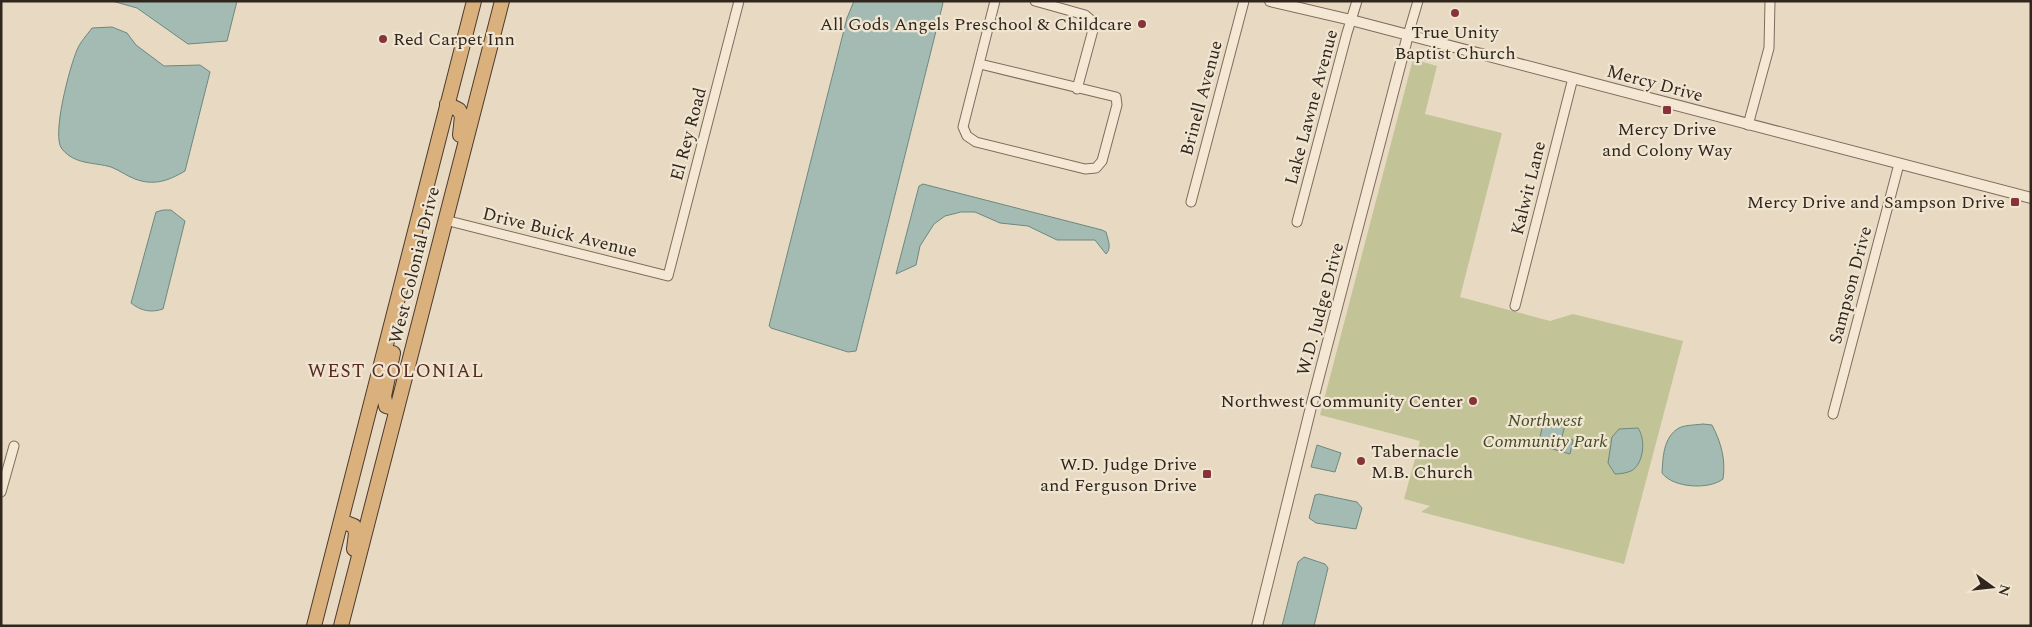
<svg xmlns="http://www.w3.org/2000/svg" width="2032" height="627" font-family="Spectral,serif">
  <style>
    .green { fill: #c2c498 }
    .water { fill: #a4bbb3; stroke: #6c887f }
    .lines { fill: none; stroke-linecap: round; stroke-linejoin: round }
    .minor-casing { stroke: #7f6c5b; stroke-width: 11 }
    .tertiary-casing { stroke: #7f6c5b; stroke-width: 12 }
    .trunk-casing { stroke: #4d3b2f; stroke-width: 16 }
    .minor { stroke: #f4e8d4; stroke-width: 9 }
    .tertiary { stroke: #f4e8d4; stroke-width: 10 }
    .trunk { stroke: #dab07d; stroke-width: 14 }
    .poi-dot { fill: #873339; stroke: #f0e5d1; stroke-width: 2 }
    .labels { text-anchor: middle; stroke-width: 4.5; stroke-linejoin: round; paint-order: stroke }
    .poi-label { font-size: 18px; fill: #31261e; stroke: #f0e5d1; text-anchor: end }
    .street-label { font-size: 18px; fill: #31261e; stroke: #f0e5d1 }
    .park-label { font-size: 18px; font-style: italic; fill: #444b27; stroke: #f0e5d1 }
    .neighbourhood-label { font-size: 19px; letter-spacing: 1px; fill: #582a22; stroke: #f0e5d1 }
  </style>
  <rect width="100%" height="100%" fill="#e8dac2"/>
  <path class="green" d="M 1413,59 L 1437,66 L 1425,114 L 1502,133 L 1460,297 L 1550,321 L 1573,314 L 1683,341 L 1624,564 L 1421,512 L 1430,506 L 1404,499 L 1420,441 L 1320,415 Z"/>
  <path class="water" d="M 112,1 L 237,1 L 227,41 L 188,44 L 137,8 Z
    M 854,1 L 942,1 L 943,3 L 856,351 L 848,352 L 771,328 L 769,326 L 847,18 Z
    M 112,27 L 127,33 L 136,45 L 164,66 L 200,65 L 210,72 L 185,171 C 168,181 154,186 135,179 C 127,176 119,170 111,167 C 94,162 75,165 62,149 C 51,136 70,66 77,50 C 80,42 87,35 92,28 Z
    M 923,184 L 1102,230 L 1106,232 C 1108,240 1112,248 1106,254 L 1095,240 L 1057,240 L 1028,226 L 1000,223 L 975,212 L 961,212 L 945,216 L 934,224 L 920,246 L 916,265 L 896,274 L 919,186 Z
    M 163,210 L 171,210 L 185,221 L 163,309 C 151,313 141,311 131,303 L 156,212 Z
    M 1544,420 L 1565,425 L 1562,437 L 1573,440 L 1570,454 L 1538,445 Z
    M 1703,424 L 1712,425 C 1721,442 1726,460 1723,479 C 1709,490 1673,488 1662,473 C 1663,458 1663,437 1679,428 C 1684,425 1696,425 1703,424 Z
    M 1638,428 C 1646,439 1644,464 1631,471 C 1626,473 1620,474 1615,474 L 1608,463 L 1612,437 L 1619,429 Z
    M 1317,445 L 1341,453 L 1335,472 L 1311,467 Z
    M 1319,494 L 1357,502 L 1362,508 L 1356,529 L 1316,523 L 1309,518 L 1315,495 Z
    M 1304,557 L 1325,564 L 1328,568 L 1314,626 L 1282,626 L 1298,562 Z"/>
  <g class="lines">
    <defs>
      <path id="minor" d="M 1035,1 L 1085,15 L 1092,21 L 1093,30 L 1077,89
        M 1408,35 L 1418,1
        M 980,64 L 1116,97 L 1117,105 L 1102,161 L 1096,168 L 1085,169 L 976,142 L 967,136 L 963,127 L 995,1
        M 1748,125 L 1769,48 L 1770,1
        M 1191,202 L 1244,1
        M 445,220 L 668,276 L 739,1
        M 1297,222 L 1347,33 L 1357,1
        M 1515,306 L 1573,78
        M 1833,414 L 1899,164
        M 1,492 L 14,446"/>
      <path id="tertiary" d="M 1270,1 L 1351,20 L 2031,198
        M 1257,626 L 1312,403 L 1408,35"/>
      <path id="trunk" d="M 447,104 L 459,110 L 462,116 L 460,135
        M 393,353 L 384,396 L 386,406 L 397,409
        M 341,521 L 354,526 L 356,533 L 354,549
        M 314,626 L 474,1
        M 341,626 L 502,1"/>
    </defs>
    <use href="#minor" class="minor-casing"/>
    <use href="#tertiary" class="tertiary-casing"/>
    <use href="#trunk" class="trunk-casing"/>
    <use href="#minor" class="minor"/>
    <use href="#tertiary" class="tertiary"/>
    <use href="#trunk" class="trunk"/>
  </g>
  <g class="poi-dot">
    <circle cx="1455" cy="13" r="5"/>
    <circle cx="1142" cy="24" r="5"/>
    <circle cx="383" cy="39" r="5"/>
    <rect x="1662" y="105" width="10" height="10" rx="2.5"/>
    <rect x="2010" y="197" width="10" height="10" rx="2.5"/>
    <circle cx="1473" cy="401" r="5"/>
    <circle cx="1361" cy="461" r="5"/>
    <rect x="1202" y="469" width="10" height="10" rx="2.5"/>
  </g>
  <g class="labels">
    <g class="poi-label">
      <text x="1132" y="30">All Gods Angels Preschool &amp; Childcare</text>
      <text x="1455" y="38" text-anchor="middle">True Unity<tspan x="1455" dy="21">Baptist Church</tspan></text>
      <text x="393" y="45" text-anchor="start">Red Carpet Inn</text>
      <text x="1667" y="135" text-anchor="middle">Mercy Drive<tspan x="1667" dy="21">and Colony Way</tspan></text>
      <text x="2005" y="208">Mercy Drive and Sampson Drive</text>
      <text x="1463" y="407">Northwest Community Center</text>
      <text x="1371" y="457" text-anchor="start">Tabernacle<tspan x="1371" dy="21">M.B. Church</tspan></text>
      <text x="1197" y="470">W.D. Judge Drive<tspan x="1197" dy="21">and Ferguson Drive</tspan></text>
    </g>
    <g class="street-label">
      <text transform="translate(1655 83) rotate(15)" y="6">Mercy Drive</text>
      <text transform="translate(1201 98) rotate(-75)" y="6">Brinell Avenue</text>
      <text transform="translate(1311 107) rotate(-75)" y="6">Lake Lawne Avenue</text>
      <text transform="translate(688 134) rotate(-75)" y="6">El Rey Road</text>
      <text transform="translate(1528 188) rotate(-76)" y="6">Kalwit Lane</text>
      <text transform="translate(560 232) rotate(14)" y="6">Drive Buick Avenue</text>
      <text transform="translate(414 265) rotate(-76)" y="6">West Colonial Drive</text>
      <text transform="translate(1850 285) rotate(-75)" y="6">Sampson Drive</text>
      <text transform="translate(1320 309) rotate(-75)" y="6">W.D. Judge Drive</text>
    </g>
    <g class="park-label">
      <text x="1545" y="426">Northwest<tspan x="1545" dy="21">Community Park</tspan></text>
    </g>
    <g class="neighbourhood-label">
      <text x="396" y="377">WEST COLONIAL</text>
    </g>
  </g>
  <rect width="2032" height="627" fill="none" stroke="#31261e" stroke-width="5"/>
  <g transform="translate(1992 587) rotate(105)" stroke="#f0e5d1" stroke-width="4" paint-order="stroke">
  <path d="M0-4L9 19L0 12L-9 19Z" fill="#31261e"/>
  <text y="-8" font-size="14" font-weight="bold" text-anchor="middle" fill="#31261e">N</text>
  </g>
</svg>
